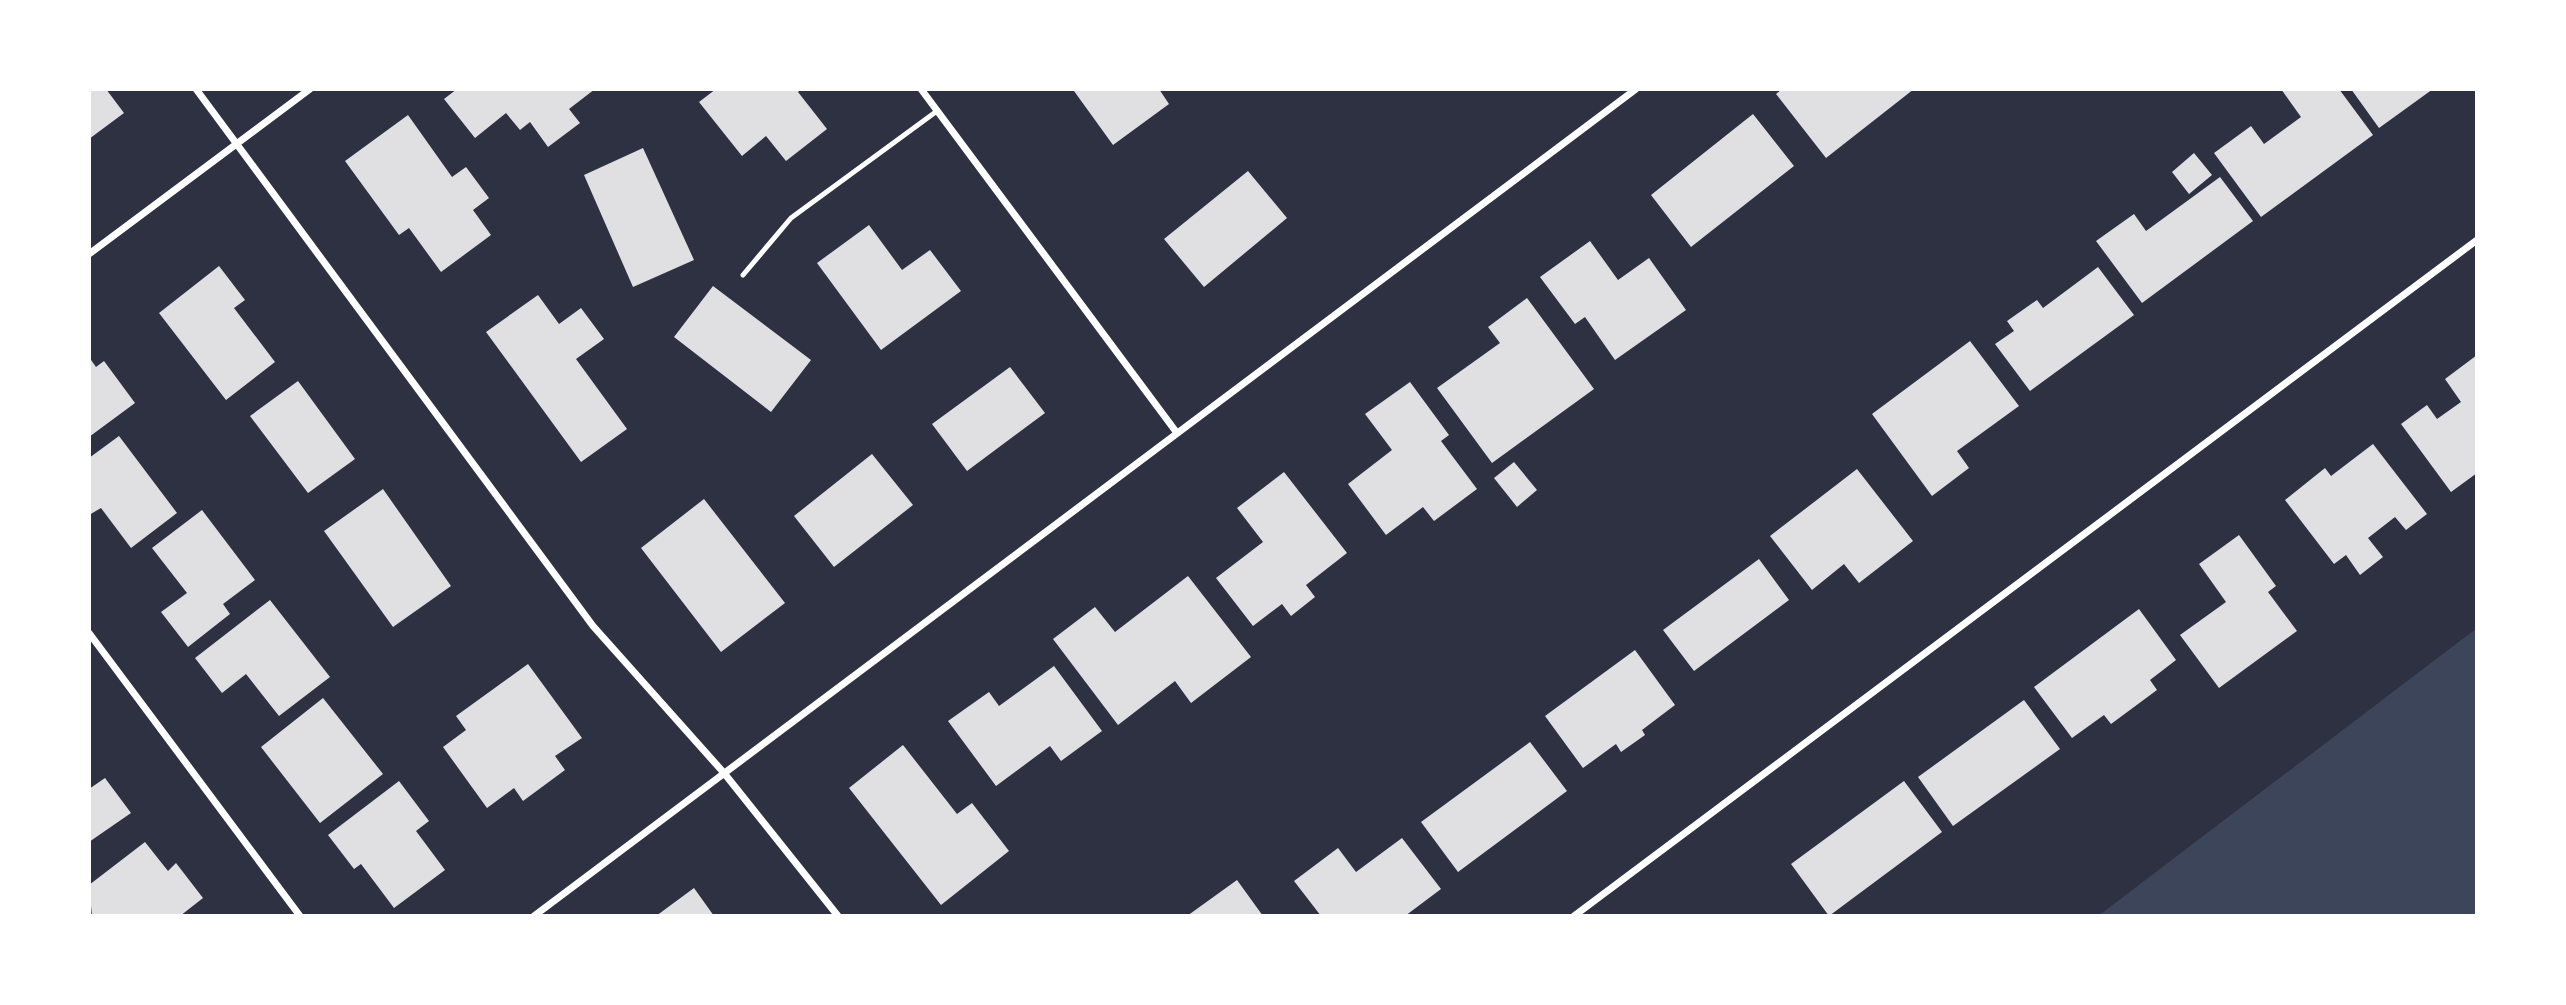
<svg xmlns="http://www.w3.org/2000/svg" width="2566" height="1005" font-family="Cabin,sans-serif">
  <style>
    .green { fill: #3c4559 }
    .building { fill: #e0e0e3 }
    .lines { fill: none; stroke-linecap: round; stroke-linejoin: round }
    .service { stroke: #fff; stroke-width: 5 }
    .minor { stroke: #fff; stroke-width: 7 }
  </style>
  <rect width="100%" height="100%" fill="#2d3142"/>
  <path class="green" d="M 2477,628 L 2477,916 L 2098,916 Z"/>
  <path class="building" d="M 89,89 L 106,89 L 124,113 L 89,139 Z
    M 457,89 L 595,89 L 569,109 L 580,123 L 548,147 L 530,122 L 520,130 L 506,113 L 475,138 L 444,99 Z
    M 716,89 L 801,89 L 798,92 L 827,129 L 786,161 L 766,136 L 742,156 L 699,102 Z
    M 1077,89 L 1159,89 L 1169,104 L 1113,145 L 1074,91 Z
    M 1782,89 L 1914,89 L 1826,158 L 1776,94 Z
    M 2281,89 L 2339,89 L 2373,135 L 2261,217 L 2214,153 L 2251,126 L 2264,144 L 2301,117 Z
    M 2351,89 L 2433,89 L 2379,128 Z
    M 1753,114 L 1794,166 L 1691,247 L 1651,195 Z
    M 408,115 L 452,177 L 466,167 L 489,198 L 473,210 L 491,235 L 441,272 L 409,228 L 399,235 L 345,161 Z
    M 643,148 L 694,260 L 633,287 L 584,175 Z
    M 2194,153 L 2212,175 L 2189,194 L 2172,172 Z
    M 1248,171 L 1287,218 L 1204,287 L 1164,239 Z
    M 2220,177 L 2253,221 L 2142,303 L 2096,241 L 2134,214 L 2146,231 Z
    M 869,225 L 902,270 L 930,250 L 961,291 L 881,350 L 817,263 Z
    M 1590,241 L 1618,280 L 1649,258 L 1686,310 L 1615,360 L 1585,317 L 1575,324 L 1540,277 Z
    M 219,266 L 245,300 L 234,308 L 275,362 L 226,400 L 159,313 Z
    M 2098,267 L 2134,315 L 2030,391 L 1995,344 L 2014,331 L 2007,321 L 2037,300 L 2043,308 Z
    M 713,286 L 811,360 L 771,412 L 674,337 Z
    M 538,295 L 559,324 L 581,308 L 604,339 L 576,359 L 627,429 L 581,462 L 486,332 Z
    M 1527,298 L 1594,389 L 1492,463 L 1437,388 L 1500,343 L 1488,327 Z
    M 1970,341 L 2019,406 L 1957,451 L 1969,468 L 1932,496 L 1872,414 Z
    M 2477,355 L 2477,473 L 2451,492 L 2401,424 L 2427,405 L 2437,419 L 2461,402 L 2445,379 Z
    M 89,357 L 96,367 L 104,361 L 135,403 L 89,437 Z
    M 1010,367 L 1045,413 L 967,471 L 932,424 Z
    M 298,381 L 355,459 L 308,493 L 250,416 Z
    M 1410,382 L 1449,435 L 1441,441 L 1477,489 L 1434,521 L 1423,507 L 1386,535 L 1348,484 L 1392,450 L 1365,414 Z
    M 119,436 L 177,513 L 131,548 L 101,508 L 89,515 L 89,458 Z
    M 2373,444 L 2427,514 L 2406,530 L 2395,517 L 2368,538 L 2383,557 L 2360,575 L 2346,555 L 2334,564 L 2285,500 L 2325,468 L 2331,476 Z
    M 872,454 L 913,505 L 834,567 L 794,516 Z
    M 1514,462 L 1537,490 L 1517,507 L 1494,478 Z
    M 1857,469 L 1913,541 L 1859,583 L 1844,564 L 1812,590 L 1770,536 Z
    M 1284,472 L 1347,553 L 1306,585 L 1315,597 L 1291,616 L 1282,604 L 1253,626 L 1216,578 L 1263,542 L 1237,508 Z
    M 383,489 L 451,586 L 393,627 L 324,531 Z
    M 704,499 L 785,603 L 721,652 L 641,548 Z
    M 202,510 L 255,580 L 223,604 L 230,614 L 188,647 L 161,612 L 187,593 L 152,548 Z
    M 2239,535 L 2276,586 L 2268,592 L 2297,631 L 2219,688 L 2180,635 L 2226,602 L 2199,564 Z
    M 1759,559 L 1789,600 L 1694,671 L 1663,630 Z
    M 1188,576 L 1251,657 L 1191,703 L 1175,681 L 1118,725 L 1053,639 L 1095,607 L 1115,632 Z
    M 270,600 L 330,677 L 279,716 L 246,674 L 222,693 L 195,658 Z
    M 2139,609 L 2176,660 L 2150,680 L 2157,690 L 2111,724 L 2104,715 L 2072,738 L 2034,687 Z
    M 1635,650 L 1675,705 L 1642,730 L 1645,735 L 1621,752 L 1616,744 L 1583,768 L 1545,716 Z
    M 528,664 L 582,738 L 555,756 L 565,770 L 523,801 L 514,788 L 487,808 L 443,747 L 466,730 L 456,716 Z
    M 1054,666 L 1102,731 L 1061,761 L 1050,746 L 996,786 L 948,721 L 989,692 L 999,706 Z
    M 323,698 L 383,774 L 320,823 L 261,747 Z
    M 2024,700 L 2060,749 L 1953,826 L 1918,777 Z
    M 1530,742 L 1567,791 L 1458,872 L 1421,822 Z
    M 903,745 L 957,814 L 972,803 L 1009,851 L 941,905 L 849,788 Z
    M 105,778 L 131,813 L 89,842 L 89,789 Z
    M 399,781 L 429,821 L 416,831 L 445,870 L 394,908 L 361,864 L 354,869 L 328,835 Z
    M 1904,781 L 1942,832 L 1829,916 L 1791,864 Z
    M 1402,838 L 1441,889 L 1405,916 L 1321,916 L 1294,881 L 1338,848 L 1356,872 Z
    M 145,842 L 168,871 L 176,863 L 203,898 L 180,916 L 92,916 L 89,885 Z
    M 1237,880 L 1263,916 L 1187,916 Z
    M 694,888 L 714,916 L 656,916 Z"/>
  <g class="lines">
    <path class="service" d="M 743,275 L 791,218 L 937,111"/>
    <path class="minor" d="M 196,89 L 593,626 L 724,773 L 838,916
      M 921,89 L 1177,433
      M 89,254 L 310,89
      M 89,633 L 300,916
      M 534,916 L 1636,89
      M 1574,916 L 2477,240"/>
  </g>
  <rect width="2566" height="1005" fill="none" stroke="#ffffff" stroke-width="182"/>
</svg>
